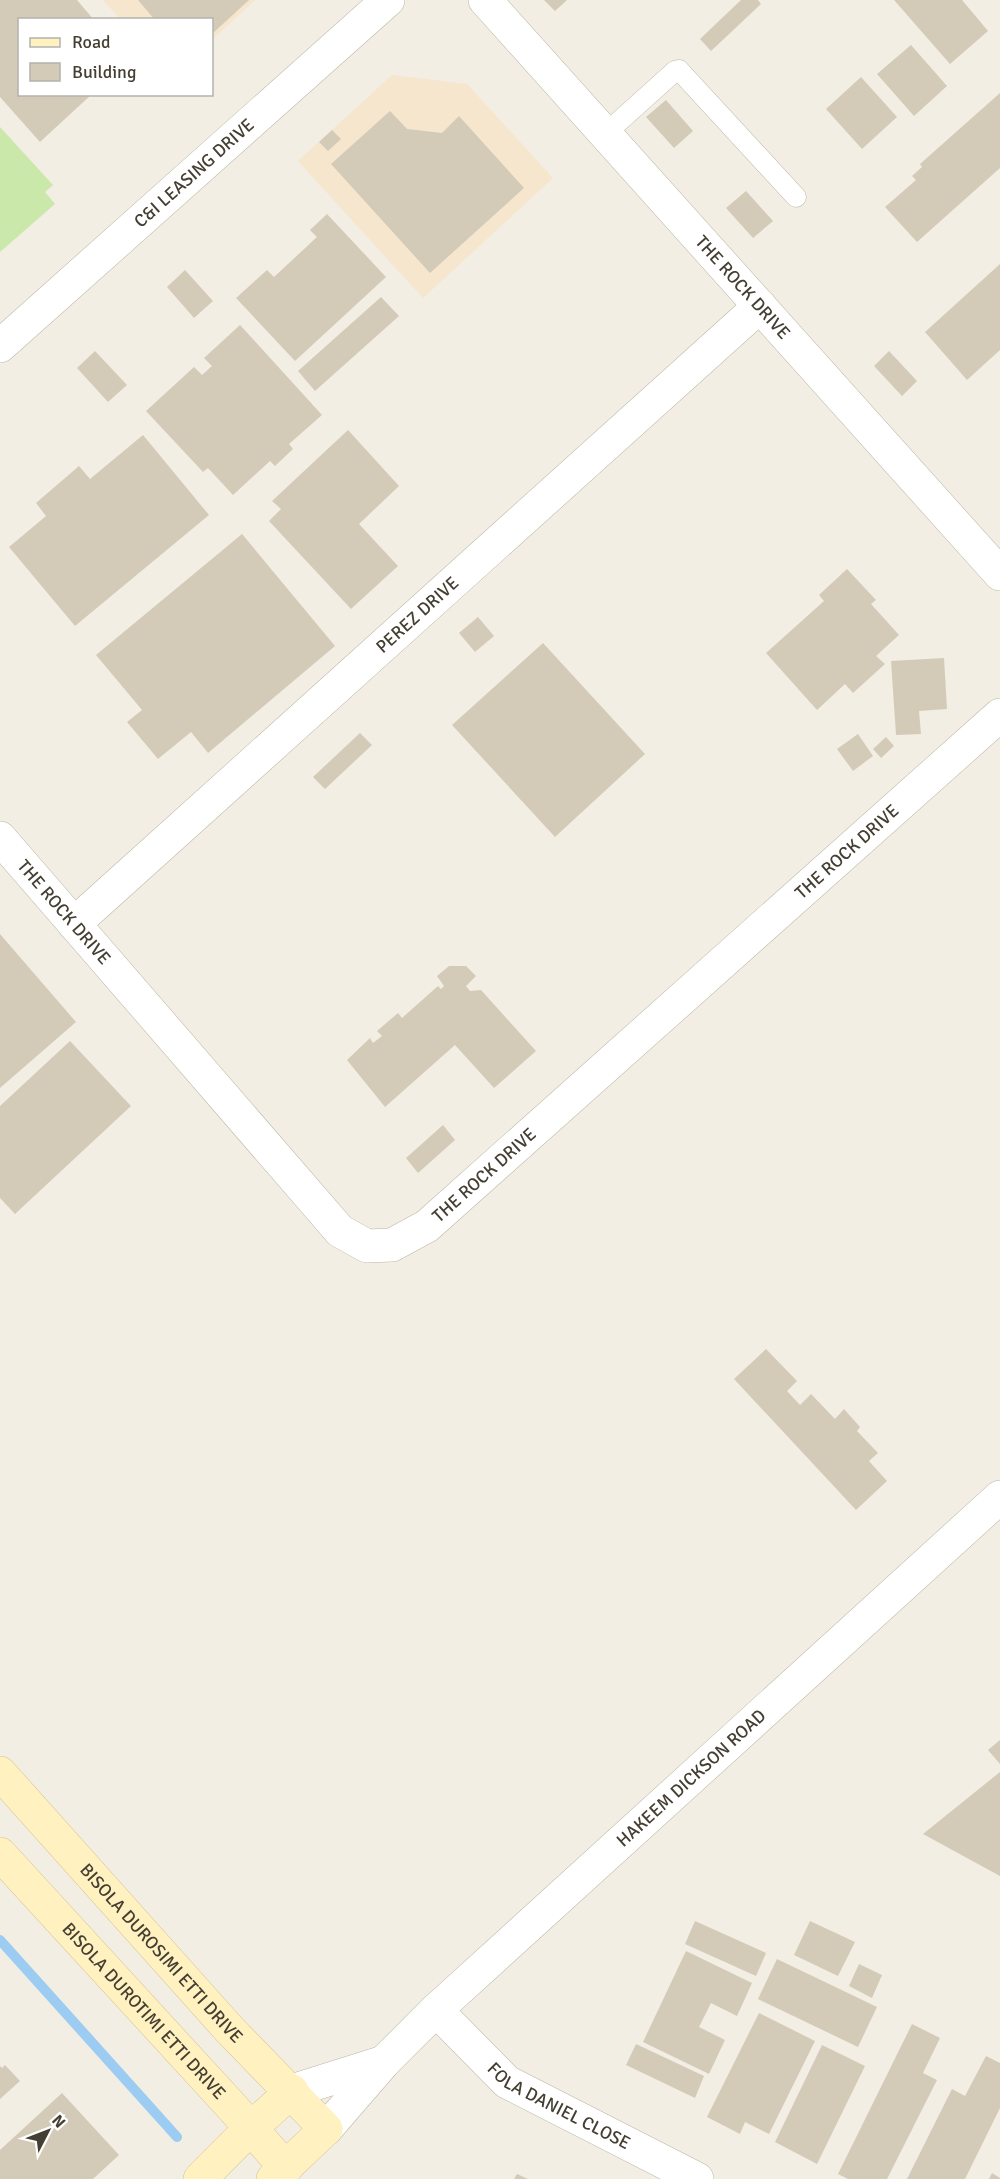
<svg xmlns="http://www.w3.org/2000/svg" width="1000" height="2179" font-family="Signika,sans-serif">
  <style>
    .commercial { fill: #f5e6cd }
    .green { fill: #cae8aa }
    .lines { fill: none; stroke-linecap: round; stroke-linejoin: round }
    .stream { stroke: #9cccf2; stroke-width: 10 }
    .building { fill: #d4cab8 }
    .service-casing { stroke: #beb6a5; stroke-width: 21 }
    .minor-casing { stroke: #beb6a5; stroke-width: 34 }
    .tertiary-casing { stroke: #beb6a5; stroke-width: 34 }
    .secondary-casing { stroke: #d4c491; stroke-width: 34 }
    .service { stroke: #fff; stroke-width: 20 }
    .minor { stroke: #fff; stroke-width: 33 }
    .tertiary { stroke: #fff; stroke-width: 33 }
    .secondary { stroke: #fff2c0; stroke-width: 33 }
    .labels { text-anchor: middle; stroke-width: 6; stroke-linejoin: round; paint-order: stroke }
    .street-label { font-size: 18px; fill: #443e33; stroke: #fff }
  </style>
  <rect width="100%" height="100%" fill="#f2eee3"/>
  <path class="commercial" d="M 103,0 L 255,0 L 212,40 L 212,20 L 120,19 Z
    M 392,75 L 467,84 L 553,178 L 423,298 L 298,161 Z"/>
  <path class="green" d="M 0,127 L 53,185 L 45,192 L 55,204 L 0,252 Z"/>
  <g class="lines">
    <path class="stream" d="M 0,1940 L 177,2137"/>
  </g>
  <path class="building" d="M 0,0 L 77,0 L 94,20 L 20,20 L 20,94 L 92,94 L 40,142 L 0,97 Z
    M 138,0 L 249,0 L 212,34 L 212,20 L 155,20 Z
    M 544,0 L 567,0 L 555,11 Z
    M 741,0 L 758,0 L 761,4 L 711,51 L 700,39 Z
    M 894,0 L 962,0 L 988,31 L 950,64 Z
    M 911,45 L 947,86 L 914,116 L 877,74 Z
    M 861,77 L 897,117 L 862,149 L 826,109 Z
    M 1000,93 L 1000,168 L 917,242 L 885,207 L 916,180 L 912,176 L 922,167 L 920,164 Z
    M 666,100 L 693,131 L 674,148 L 646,117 Z
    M 390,111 L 407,129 L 442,133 L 459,116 L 524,188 L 430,273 L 331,164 Z
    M 332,130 L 341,139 L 328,151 L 319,142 Z
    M 746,191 L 773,221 L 753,238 L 726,208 Z
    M 327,214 L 386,277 L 295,361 L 236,298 L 267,270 L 274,277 L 317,237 L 310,230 Z
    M 1000,264 L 1000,350 L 967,380 L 925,332 Z
    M 185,270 L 213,301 L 194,318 L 167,287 Z
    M 381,297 L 399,316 L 315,391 L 298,371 Z
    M 240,325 L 322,415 L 289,444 L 293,449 L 275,466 L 270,461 L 233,495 L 208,468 L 203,472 L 146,411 L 194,367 L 202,375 L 212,366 L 204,358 Z
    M 95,351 L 127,385 L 108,402 L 77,368 Z
    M 889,351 L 917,381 L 902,396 L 874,366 Z
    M 348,430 L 399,486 L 359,524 L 398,566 L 351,609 L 269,521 L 281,509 L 272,501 Z
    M 143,435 L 209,515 L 75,626 L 9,547 L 46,516 L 36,503 L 79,466 L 90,479 Z
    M 242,534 L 335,646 L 208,753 L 191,732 L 158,759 L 127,722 L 142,710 L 96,655 Z
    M 847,569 L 876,600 L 871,604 L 899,635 L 876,656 L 885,664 L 853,693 L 845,684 L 817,710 L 766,653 L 824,601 L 819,595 Z
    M 478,617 L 494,636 L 475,652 L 459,633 Z
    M 543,643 L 645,754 L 555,837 L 452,725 Z
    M 944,658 L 947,709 L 919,711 L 921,734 L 896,735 L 891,661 Z
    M 360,733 L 372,745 L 325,789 L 313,777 Z
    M 858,734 L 873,756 L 853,771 L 837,749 Z
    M 886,737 L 894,746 L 881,758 L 873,749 Z
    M 0,934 L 76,1022 L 0,1088 Z
    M 449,966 L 466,966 L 476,976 L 466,986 L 470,991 L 481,990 L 536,1051 L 494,1088 L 455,1045 L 385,1107 L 347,1060 L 370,1038 L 373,1043 L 382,1036 L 377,1031 L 398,1013 L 402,1018 L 438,986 L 441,989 L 444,986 L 437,976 Z
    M 70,1041 L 131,1106 L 15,1214 L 0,1198 L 0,1106 Z
    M 443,1125 L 455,1140 L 418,1173 L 406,1158 Z
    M 766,1349 L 797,1381 L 787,1391 L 800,1405 L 811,1394 L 835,1419 L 844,1409 L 860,1427 L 857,1431 L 878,1453 L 869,1461 L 887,1481 L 856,1510 L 734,1379 Z
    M 1000,1740 L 1000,1764 L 988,1750 Z
    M 1000,1772 L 1000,1876 L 923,1834 Z
    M 695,1921 L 766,1953 L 756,1976 L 685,1944 Z
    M 810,1921 L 855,1942 L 838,1976 L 794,1955 Z
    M 686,1951 L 752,1983 L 737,2016 L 711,2003 L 699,2027 L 725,2040 L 709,2074 L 643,2042 Z
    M 777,1959 L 877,2007 L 858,2047 L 758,1999 Z
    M 859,1964 L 882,1975 L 872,1998 L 849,1986 Z
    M 759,2013 L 815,2041 L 769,2134 L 745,2122 L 740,2134 L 707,2117 Z
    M 912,2024 L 940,2038 L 923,2073 L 937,2080 L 887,2179 L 848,2179 L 838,2174 Z
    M 636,2044 L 704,2076 L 695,2098 L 626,2065 Z
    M 822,2045 L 865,2066 L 817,2164 L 775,2142 Z
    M 986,2056 L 1000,2063 L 1000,2108 L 965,2179 L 907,2179 L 952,2089 L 965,2096 Z
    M 5,2065 L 20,2081 L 0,2099 L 0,2066 L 2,2068 Z
    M 62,2093 L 119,2155 L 93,2179 L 0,2179 L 0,2150 Z
    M 992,2173 L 1000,2178 L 1000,2179 L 989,2179 Z
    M 517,2174 L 528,2179 L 514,2179 Z"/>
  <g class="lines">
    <defs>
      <path id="service" d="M 605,134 L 675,71 L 679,70 L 796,197"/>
      <g id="minor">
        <path id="s1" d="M 485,0 L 1000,574"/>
        <path id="s2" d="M 0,346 L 388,0"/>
        <path id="s3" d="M 0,838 L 340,1231 L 367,1246 L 392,1245 L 427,1226 L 1000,715"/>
        <path id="s4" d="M 74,924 L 760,306"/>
        <path id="s5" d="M 436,2010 L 507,2082 L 697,2179"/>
      </g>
      <g id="tertiary">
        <path d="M 292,2091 L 384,2062"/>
        <path id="s6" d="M 326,2129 L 384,2062 L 436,2010 L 1000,1497"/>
      </g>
      <g id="secondary">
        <path id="s7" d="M 0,1773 L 229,2029 L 326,2129 L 273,2179"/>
        <path id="s8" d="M 0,1854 L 233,2108 L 286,2168"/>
        <path d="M 200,2179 L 250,2129 L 292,2091"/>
      </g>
    </defs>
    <use href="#service" class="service-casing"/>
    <use href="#minor" class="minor-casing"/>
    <use href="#tertiary" class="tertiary-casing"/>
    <use href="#secondary" class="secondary-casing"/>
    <use href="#service" class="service"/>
    <use href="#minor" class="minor"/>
    <use href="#tertiary" class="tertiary"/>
    <use href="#secondary" class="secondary"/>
  </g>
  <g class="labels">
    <g class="street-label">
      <text dy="6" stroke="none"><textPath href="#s2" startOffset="260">C&amp;I LEASING DRIVE</textPath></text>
      <text dy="6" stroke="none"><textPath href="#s1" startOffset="386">THE ROCK DRIVE</textPath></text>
      <text dy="6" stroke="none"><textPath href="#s4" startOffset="462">PEREZ DRIVE</textPath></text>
      <text dy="6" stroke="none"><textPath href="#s3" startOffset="1178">THE ROCK DRIVE</textPath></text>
      <text dy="6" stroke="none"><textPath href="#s3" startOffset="98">THE ROCK DRIVE</textPath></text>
      <text dy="6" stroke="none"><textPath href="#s3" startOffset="692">THE ROCK DRIVE</textPath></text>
      <text dy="6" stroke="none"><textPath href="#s6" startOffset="507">HAKEEM DICKSON ROAD</textPath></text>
      <text dy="6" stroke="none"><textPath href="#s7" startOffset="242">BISOLA DUROSIMI ETTI DRIVE</textPath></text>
      <text dy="6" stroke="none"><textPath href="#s8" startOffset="213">BISOLA DUROTIMI ETTI DRIVE</textPath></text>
      <text dy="6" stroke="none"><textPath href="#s5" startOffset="158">FOLA DANIEL CLOSE</textPath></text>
    </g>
  </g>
  <rect x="18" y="18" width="195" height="78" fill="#ffffff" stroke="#b4b2ad" stroke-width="1.5"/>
  <rect x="30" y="38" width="30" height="9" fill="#fff2c0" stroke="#b4b2ad" stroke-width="1.5"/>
  <text x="72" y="48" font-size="18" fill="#443e33">Road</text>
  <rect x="30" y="63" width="30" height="18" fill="#d4cab8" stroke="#b4b2ad" stroke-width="1.5"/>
  <text x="72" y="78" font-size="18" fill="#443e33">Building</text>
  <g transform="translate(48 2131) rotate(48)" stroke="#ffffff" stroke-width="4.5" paint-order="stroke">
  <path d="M0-4.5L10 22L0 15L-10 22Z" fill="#443e33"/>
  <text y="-9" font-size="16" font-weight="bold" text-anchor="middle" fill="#443e33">N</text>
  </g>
</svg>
